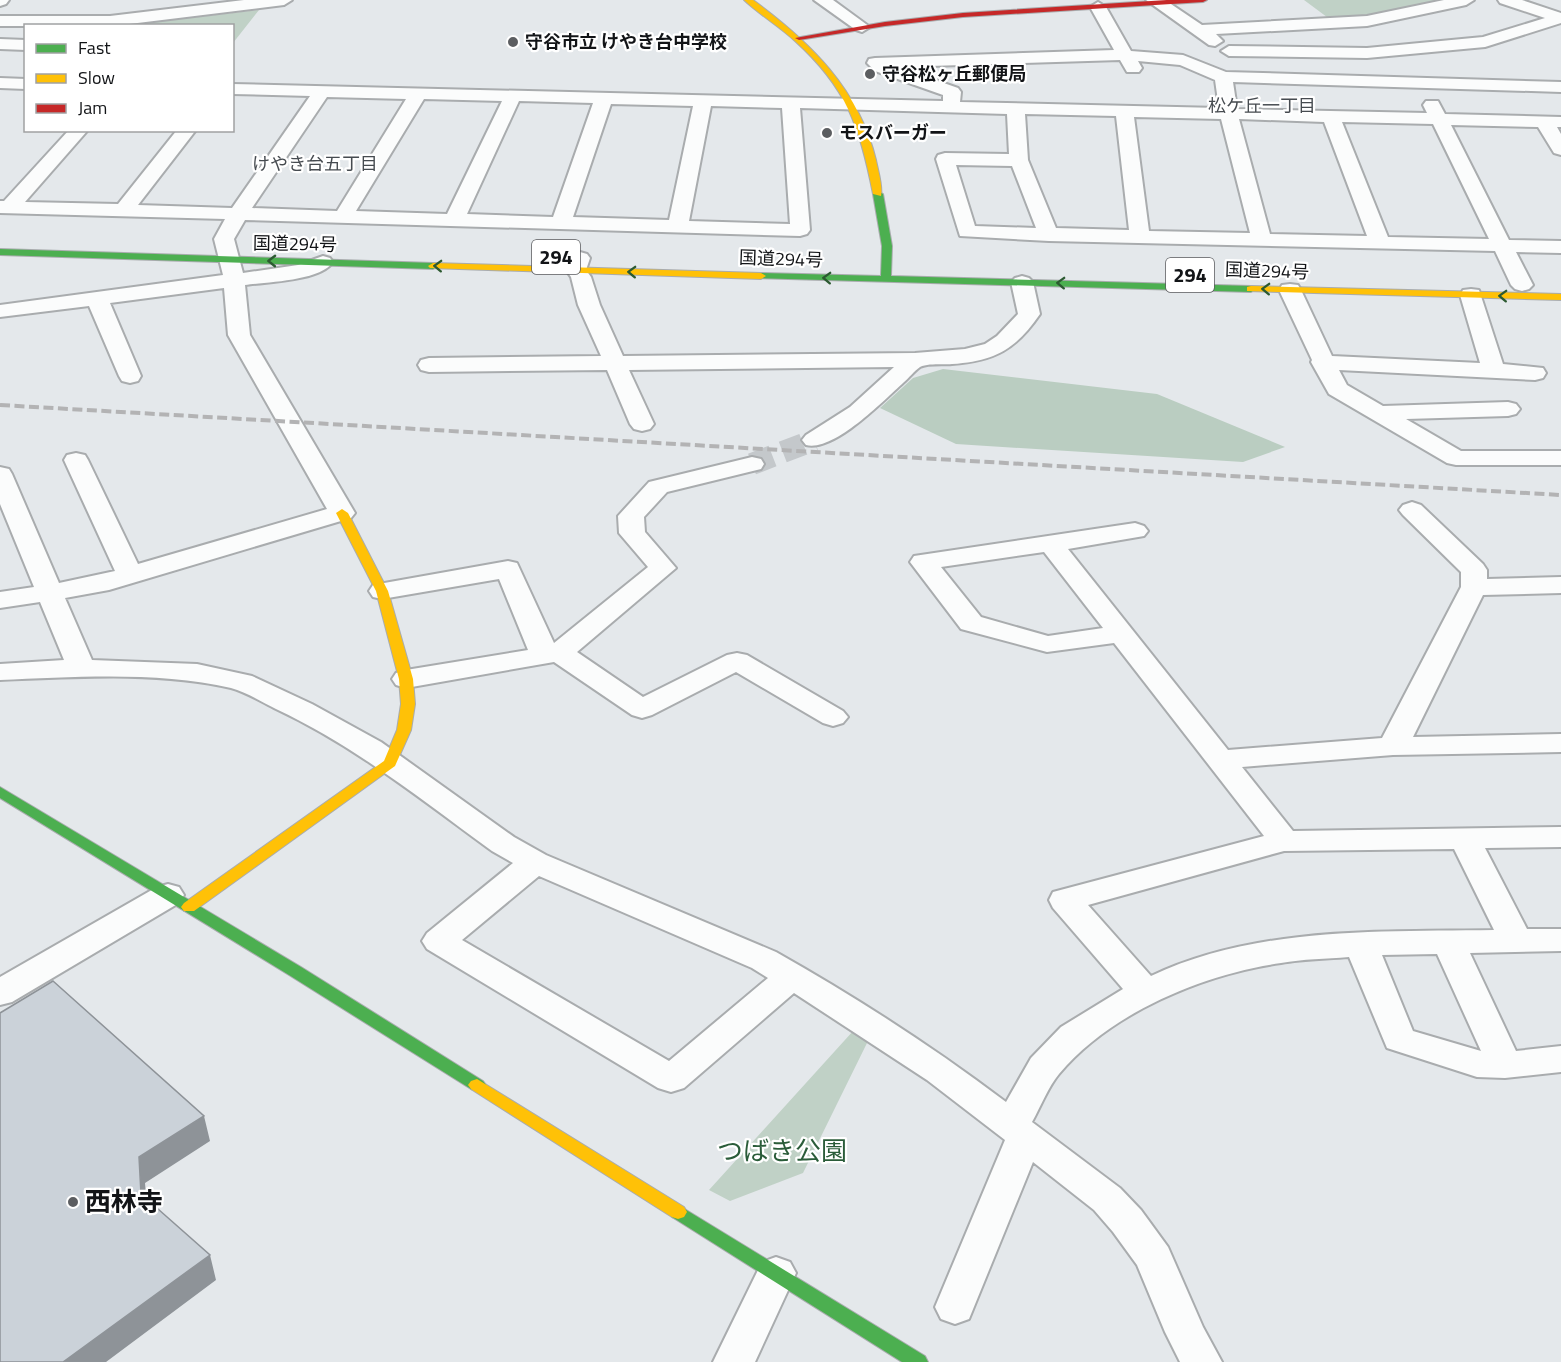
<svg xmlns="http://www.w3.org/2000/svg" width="1561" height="1362" font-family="'Titillium Web','Noto Sans JP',sans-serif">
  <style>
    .green { fill: #c0d1c6 }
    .forest { fill: #bacdc1 }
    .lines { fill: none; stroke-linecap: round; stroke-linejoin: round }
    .street-tunnel { stroke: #c4c8cb; stroke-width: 22; stroke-dasharray: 22 11; stroke-linecap: butt }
    .street-casing { stroke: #a9acae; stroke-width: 4 }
    .fast-casing { stroke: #a9acae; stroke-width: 2 }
    .slow-casing { stroke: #a9acae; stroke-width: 2 }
    .jam-casing { stroke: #a9acae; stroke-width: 2 }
    .street { fill: #fbfcfc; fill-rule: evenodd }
    .fast { fill: #4caf50; fill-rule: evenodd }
    .slow { fill: #ffc107; fill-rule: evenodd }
    .jam { fill: #c62828; fill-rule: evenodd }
    .rail { stroke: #b3b3b4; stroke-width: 4; stroke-dasharray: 10 4.5; stroke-linecap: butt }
    .shaded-wall { fill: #8e9398 }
    .building { fill: #cbd2d9; stroke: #8e9398; stroke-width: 1.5 }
    .oneway { stroke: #2c5a31 }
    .poi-dot { fill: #5c5e61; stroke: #fff; stroke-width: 2 }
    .labels { text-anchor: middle; stroke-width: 4.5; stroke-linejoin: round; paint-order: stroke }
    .far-poi-label { font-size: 18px; font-weight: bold; fill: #121417; stroke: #fff; text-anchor: start }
    .far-neighbourhood-label { font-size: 18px; fill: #464b50; stroke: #fff }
    .far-street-label { font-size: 18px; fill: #121417; stroke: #fff }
    .shield { fill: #fff; stroke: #595a5d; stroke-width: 1.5 }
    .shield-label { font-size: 20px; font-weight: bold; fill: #121417 }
    .near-park-label { font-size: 26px; fill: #2a5c39; stroke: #fff }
    .near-poi-label { font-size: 26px; font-weight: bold; fill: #121417; stroke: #fff; text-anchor: start }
  </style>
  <rect width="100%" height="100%" fill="#e4e8eb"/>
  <path class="green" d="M 1304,0 L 1466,0 L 1335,23 Z
    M 259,10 L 233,43 L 232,26 L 129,25 Z
    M 854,1030 L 868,1041 L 803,1173 L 730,1201 L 709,1190 Z"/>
  <path class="forest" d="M 943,369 L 1157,394 L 1285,447 L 1243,462 L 956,444 L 880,408 L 913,378 Z"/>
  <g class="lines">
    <path class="street-tunnel" d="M 752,464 L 814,440"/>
    <defs>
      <path id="street" d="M 0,0 L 9,0 L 6,4 L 0,6 Z
        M 244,0 L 292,0 L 284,5 L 113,26 L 0,26 L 0,16 L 110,16 Z
        M 814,0 L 833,0 L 870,27 L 862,32 L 856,30 Z
        M 1146,0 L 1165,0 L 1202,25 L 1367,16 L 1444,0 L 1474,0 L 1466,5 L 1367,26 L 1216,34 L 1223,41 L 1215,46 L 1209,45 Z
        M 1498,0 L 1522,0 L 1561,13 L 1561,23 L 1485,47 L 1367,58 L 1229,56 L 1221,51 L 1229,46 L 1367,48 L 1483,37 L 1545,18 L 1500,3 Z
        M 1098,2 L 1106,7 L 1131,51 L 1183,55 L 1226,72 L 1561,82 L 1561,92 L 1233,82 L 1237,109 L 1427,113 L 1423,105 L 1426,101 L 1438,101 L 1445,114 L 1561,117 L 1561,127 L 1557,127 L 1561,134 L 1561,155 L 1554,153 L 1538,127 L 1451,125 L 1509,240 L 1561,241 L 1561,253 L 1516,252 L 1533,285 L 1529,289 L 1522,291 L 1515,289 L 1511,285 L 1495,251 L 1049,241 L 960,236 L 936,159 L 938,155 L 945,153 L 1009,154 L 1007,114 L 800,108 L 810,230 L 807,234 L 800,236 L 245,220 L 234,239 L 243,273 L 298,265 L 323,256 L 330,258 L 333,262 C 320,281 267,282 245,285 L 250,335 L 355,513 L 351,518 L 109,590 L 65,598 L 92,660 L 197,664 L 252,676 L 312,704 L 381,742 L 514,837 L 546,855 L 776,952 C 856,997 933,1047 1006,1102 L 1031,1058 L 1061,1027 L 1123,989 L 1053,908 L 1049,900 L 1053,892 L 1264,836 L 1114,643 L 1047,652 L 961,629 L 910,562 L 914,556 L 1135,523 L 1144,526 L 1148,531 L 1144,536 L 1068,549 L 1228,750 L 1382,738 L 1461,587 L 1461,572 L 1403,515 L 1399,510 L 1403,505 L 1412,502 L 1421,505 L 1483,564 L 1487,570 L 1487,579 L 1561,577 L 1561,593 L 1483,595 L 1413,737 L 1561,734 L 1561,752 L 1393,755 L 1242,767 L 1293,831 L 1561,827 L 1561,847 L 1485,848 L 1527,929 L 1561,929 L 1561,951 L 1470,953 L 1516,1051 L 1561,1046 L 1561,1072 L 1505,1078 L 1477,1077 L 1387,1048 L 1349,957 C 1326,959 1303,959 1281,963 C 1203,974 1110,1013 1059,1074 C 1048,1087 1041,1106 1032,1122 L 1120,1188 L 1141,1210 L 1168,1247 L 1203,1327 L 1222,1362 L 1180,1362 L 1165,1332 L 1137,1265 L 1113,1232 L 1094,1210 L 1033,1162 L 969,1319 L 955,1324 L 941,1319 L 935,1307 L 1005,1140 L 927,1080 L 794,993 L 684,1088 L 671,1092 L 658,1088 L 427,949 L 422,941 L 427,933 L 513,863 L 492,851 C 422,800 355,746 276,709 C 262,702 246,692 231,688 C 159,671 73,677 0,680 L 0,664 L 64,660 L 40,602 L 0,608 L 0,592 L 34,587 L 0,504 L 0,467 L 9,469 L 12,474 L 59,583 L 115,571 L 64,460 L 67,455 L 76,453 L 85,455 L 88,460 L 138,564 L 327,509 L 228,335 L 224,288 L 110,303 L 141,376 L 138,381 L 130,383 L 122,381 L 119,376 L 89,306 L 0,317 L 0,305 L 223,275 L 214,239 L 225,219 L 0,213 L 0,201 L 4,201 L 69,130 L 88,130 L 25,202 L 118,204 L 177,130 L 196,130 L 138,205 L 232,208 L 310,96 L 232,94 L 232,84 L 943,101 L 943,95 L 875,71 L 867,63 L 869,59 L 875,58 L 1114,50 L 1090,7 ZM 1120,60 L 1127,72 L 1139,72 L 1142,68 L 1138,61 L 1180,65 L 1215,80 L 1219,108 L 960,102 L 961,92 L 958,88 L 898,67 ZM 327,97 L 406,99 L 337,211 L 252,208 ZM 424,99 L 502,101 L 447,214 L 356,211 ZM 519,101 L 593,103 L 553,217 L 467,214 ZM 611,104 L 693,106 L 669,220 L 573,217 ZM 711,106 L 782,108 L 790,224 L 689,221 ZM 1025,114 L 1116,116 L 1129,230 L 1056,228 L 1028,160 ZM 1134,117 L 1221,119 L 1250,233 L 1149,231 ZM 1239,119 L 1324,122 L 1367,236 L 1270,234 ZM 1342,122 L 1433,124 L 1489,239 L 1388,237 ZM 956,165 L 1012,166 L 1036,228 L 975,226 ZM 1044,552 L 1103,628 L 1048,636 L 981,617 L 941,567 ZM 1454,849 L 1494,930 C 1380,932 1257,926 1151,976 L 1088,905 L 1284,851 ZM 539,876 L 752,968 L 768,978 L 669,1061 L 462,940 ZM 1437,954 L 1481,1051 L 1413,1031 L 1382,955 Z
        M 0,39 L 26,40 L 26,50 L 0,49 Z
        M 0,78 L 26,79 L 26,89 L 0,88 Z
        M 580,252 L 587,254 L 590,258 L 586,270 L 591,277 L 600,305 L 623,356 L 915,353 L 965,349 L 985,344 L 997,336 L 1018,314 L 1011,282 L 1015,278 L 1022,276 L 1029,278 L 1033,282 L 1040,314 C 1016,349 995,361 952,364 C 943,365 928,363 920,367 C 914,371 909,378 903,383 C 883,401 834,452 806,445 L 802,440 L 806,435 L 850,407 L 894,367 L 629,370 L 654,424 L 650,429 L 642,431 L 634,429 L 630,424 L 607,370 L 429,372 L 421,370 L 418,365 L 421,360 L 429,358 L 601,356 L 578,305 L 571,277 L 566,270 L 573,254 Z
        M 1290,284 L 1298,285 L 1301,290 L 1332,356 L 1480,363 L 1460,295 L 1463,290 L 1471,289 L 1479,290 L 1503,364 L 1543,368 L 1546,373 L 1543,378 L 1535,380 L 1339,370 L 1347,385 L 1383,406 L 1508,402 L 1516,404 L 1520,409 L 1516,414 L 1508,416 L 1406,419 L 1461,451 L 1561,451 L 1561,465 L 1456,465 L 1447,463 L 1329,394 L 1311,362 L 1312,360 L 1279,290 L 1282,285 Z
        M 752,457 L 761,459 L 764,464 L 761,469 L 667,492 L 644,517 L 645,532 L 676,568 L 577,652 L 643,697 L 727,655 L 737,653 L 747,655 L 843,711 L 848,717 L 843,723 L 833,726 L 823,723 L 736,672 L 652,715 L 642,718 L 632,715 L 554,662 L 406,688 L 396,685 L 392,679 L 396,673 L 406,670 L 528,650 L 499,579 L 382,599 L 373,597 L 369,591 L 373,585 L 508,561 L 517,563 L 554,643 L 648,567 L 619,533 L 618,516 L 649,482 Z
        M 168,884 L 179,887 L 184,895 L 179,903 L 12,1002 L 0,1005 L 0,977 L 157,887 Z
        M 776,1257 L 790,1262 L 796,1273 L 755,1362 L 713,1362 L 762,1262 Z"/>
      <path id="fast" d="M 878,191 L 883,194 L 892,246 L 891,276 L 1251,286 L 1256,289 L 1251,292 L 757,278 L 756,276 L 761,273 L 881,276 L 882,246 L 873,194 Z
        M 0,249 L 433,263 L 438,266 L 433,269 L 0,255 Z
        M 0,787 L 301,967 L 483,1081 L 486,1085 L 483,1089 L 477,1091 L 471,1089 L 289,975 L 0,798 Z
        M 678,1205 L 925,1356 L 928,1362 L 902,1362 L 672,1217 L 669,1212 L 672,1207 Z"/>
      <path id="slow" d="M 744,0 L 753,0 C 810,42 859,89 876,160 C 878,171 883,186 881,196 L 873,194 C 860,127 847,88 795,41 C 779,26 760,15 744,0 Z
        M 433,263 L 761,273 L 766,276 L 761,279 L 430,268 L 428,266 Z
        M 1251,286 L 1561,294 L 1561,300 L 1247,291 L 1247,287 Z
        M 342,509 L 348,513 L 388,591 L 413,679 L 415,704 L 411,730 L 395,766 L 194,911 L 184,911 L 181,907 L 184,903 L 384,761 L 397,730 L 401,704 L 399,679 L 376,591 L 336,513 Z
        M 477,1079 L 684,1207 L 687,1212 L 684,1217 L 678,1219 L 672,1217 L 471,1089 L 468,1085 L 471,1081 Z"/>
      <path id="jam" d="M 1167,0 L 1207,0 L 1203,2 L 963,17 L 885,26 L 799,40 L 795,38 L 885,22 L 963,13 Z"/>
    </defs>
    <use href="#street" class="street-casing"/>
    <use href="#fast" class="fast-casing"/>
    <use href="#slow" class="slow-casing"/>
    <use href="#jam" class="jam-casing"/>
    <use href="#street" class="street"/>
    <use href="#fast" class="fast"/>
    <use href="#slow" class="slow"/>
    <use href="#jam" class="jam"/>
    <path class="rail" d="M 0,405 L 1561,495"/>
  </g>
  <path class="shaded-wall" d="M 204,1116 L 210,1141 L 145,1183 L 148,1220 L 141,1194 L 139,1157 Z
    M 210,1255 L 216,1280 L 106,1362 L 63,1362 Z"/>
  <path class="building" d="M 53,981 L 204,1116 L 139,1157 L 141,1194 L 210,1255 L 63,1362 L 0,1362 L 0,1013 Z"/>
  <defs><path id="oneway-chevron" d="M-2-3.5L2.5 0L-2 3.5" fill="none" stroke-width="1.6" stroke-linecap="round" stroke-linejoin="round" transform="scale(1.5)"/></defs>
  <g class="oneway">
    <use href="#oneway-chevron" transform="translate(272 261) rotate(-179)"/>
    <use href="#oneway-chevron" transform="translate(438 266) rotate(-178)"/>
    <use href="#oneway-chevron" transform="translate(632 272) rotate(-178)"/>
    <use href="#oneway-chevron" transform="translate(827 278) rotate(-178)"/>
    <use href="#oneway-chevron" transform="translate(1061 283) rotate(-178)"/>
    <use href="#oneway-chevron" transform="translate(1266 289) rotate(-178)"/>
    <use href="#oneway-chevron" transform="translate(1503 296) rotate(-178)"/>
  </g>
  <g class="poi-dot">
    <circle cx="513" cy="42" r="6"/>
    <circle cx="870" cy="74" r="6"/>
    <circle cx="827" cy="133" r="6"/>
    <circle cx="73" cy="1202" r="6"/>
  </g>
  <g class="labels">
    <g class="far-poi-label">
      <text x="525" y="48">守谷市立 けやき台中学校</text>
      <text x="882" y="80">守谷松ヶ丘郵便局</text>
      <text x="839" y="139">モスバーガー</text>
    </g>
    <g class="far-neighbourhood-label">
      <text x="1262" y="112">松ケ丘一丁目</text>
      <text x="315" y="170">けやき台五丁目</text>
    </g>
    <g class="far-street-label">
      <text transform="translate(295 244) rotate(1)" y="6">国道294号</text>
      <text transform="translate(781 259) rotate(2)" y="6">国道294号</text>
      <text transform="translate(1267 271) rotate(2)" y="6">国道294号</text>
    </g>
    <g class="shield">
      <rect x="532" y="240" width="48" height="34" rx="4.5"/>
      <rect x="1166" y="258" width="48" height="34" rx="4.5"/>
    </g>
    <g class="shield-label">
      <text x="556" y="264">294</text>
      <text x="1190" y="282">294</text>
    </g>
    <g class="near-park-label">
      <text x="782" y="1160">つばき公園</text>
    </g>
    <g class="near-poi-label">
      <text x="85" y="1211">西林寺</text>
    </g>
  </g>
  <rect x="24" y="24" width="210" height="108" fill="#ffffff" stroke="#a0a1a2" stroke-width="1.5"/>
  <rect x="36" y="44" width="30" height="9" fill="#4caf50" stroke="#a0a1a2" stroke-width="1.5"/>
  <text x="78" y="54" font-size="18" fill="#121417">Fast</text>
  <rect x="36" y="74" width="30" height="9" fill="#ffc107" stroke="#a0a1a2" stroke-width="1.5"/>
  <text x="78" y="84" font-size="18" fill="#121417">Slow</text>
  <rect x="36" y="104" width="30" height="9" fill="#c62828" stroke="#a0a1a2" stroke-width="1.5"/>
  <text x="78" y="114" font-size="18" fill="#121417">Jam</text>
</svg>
